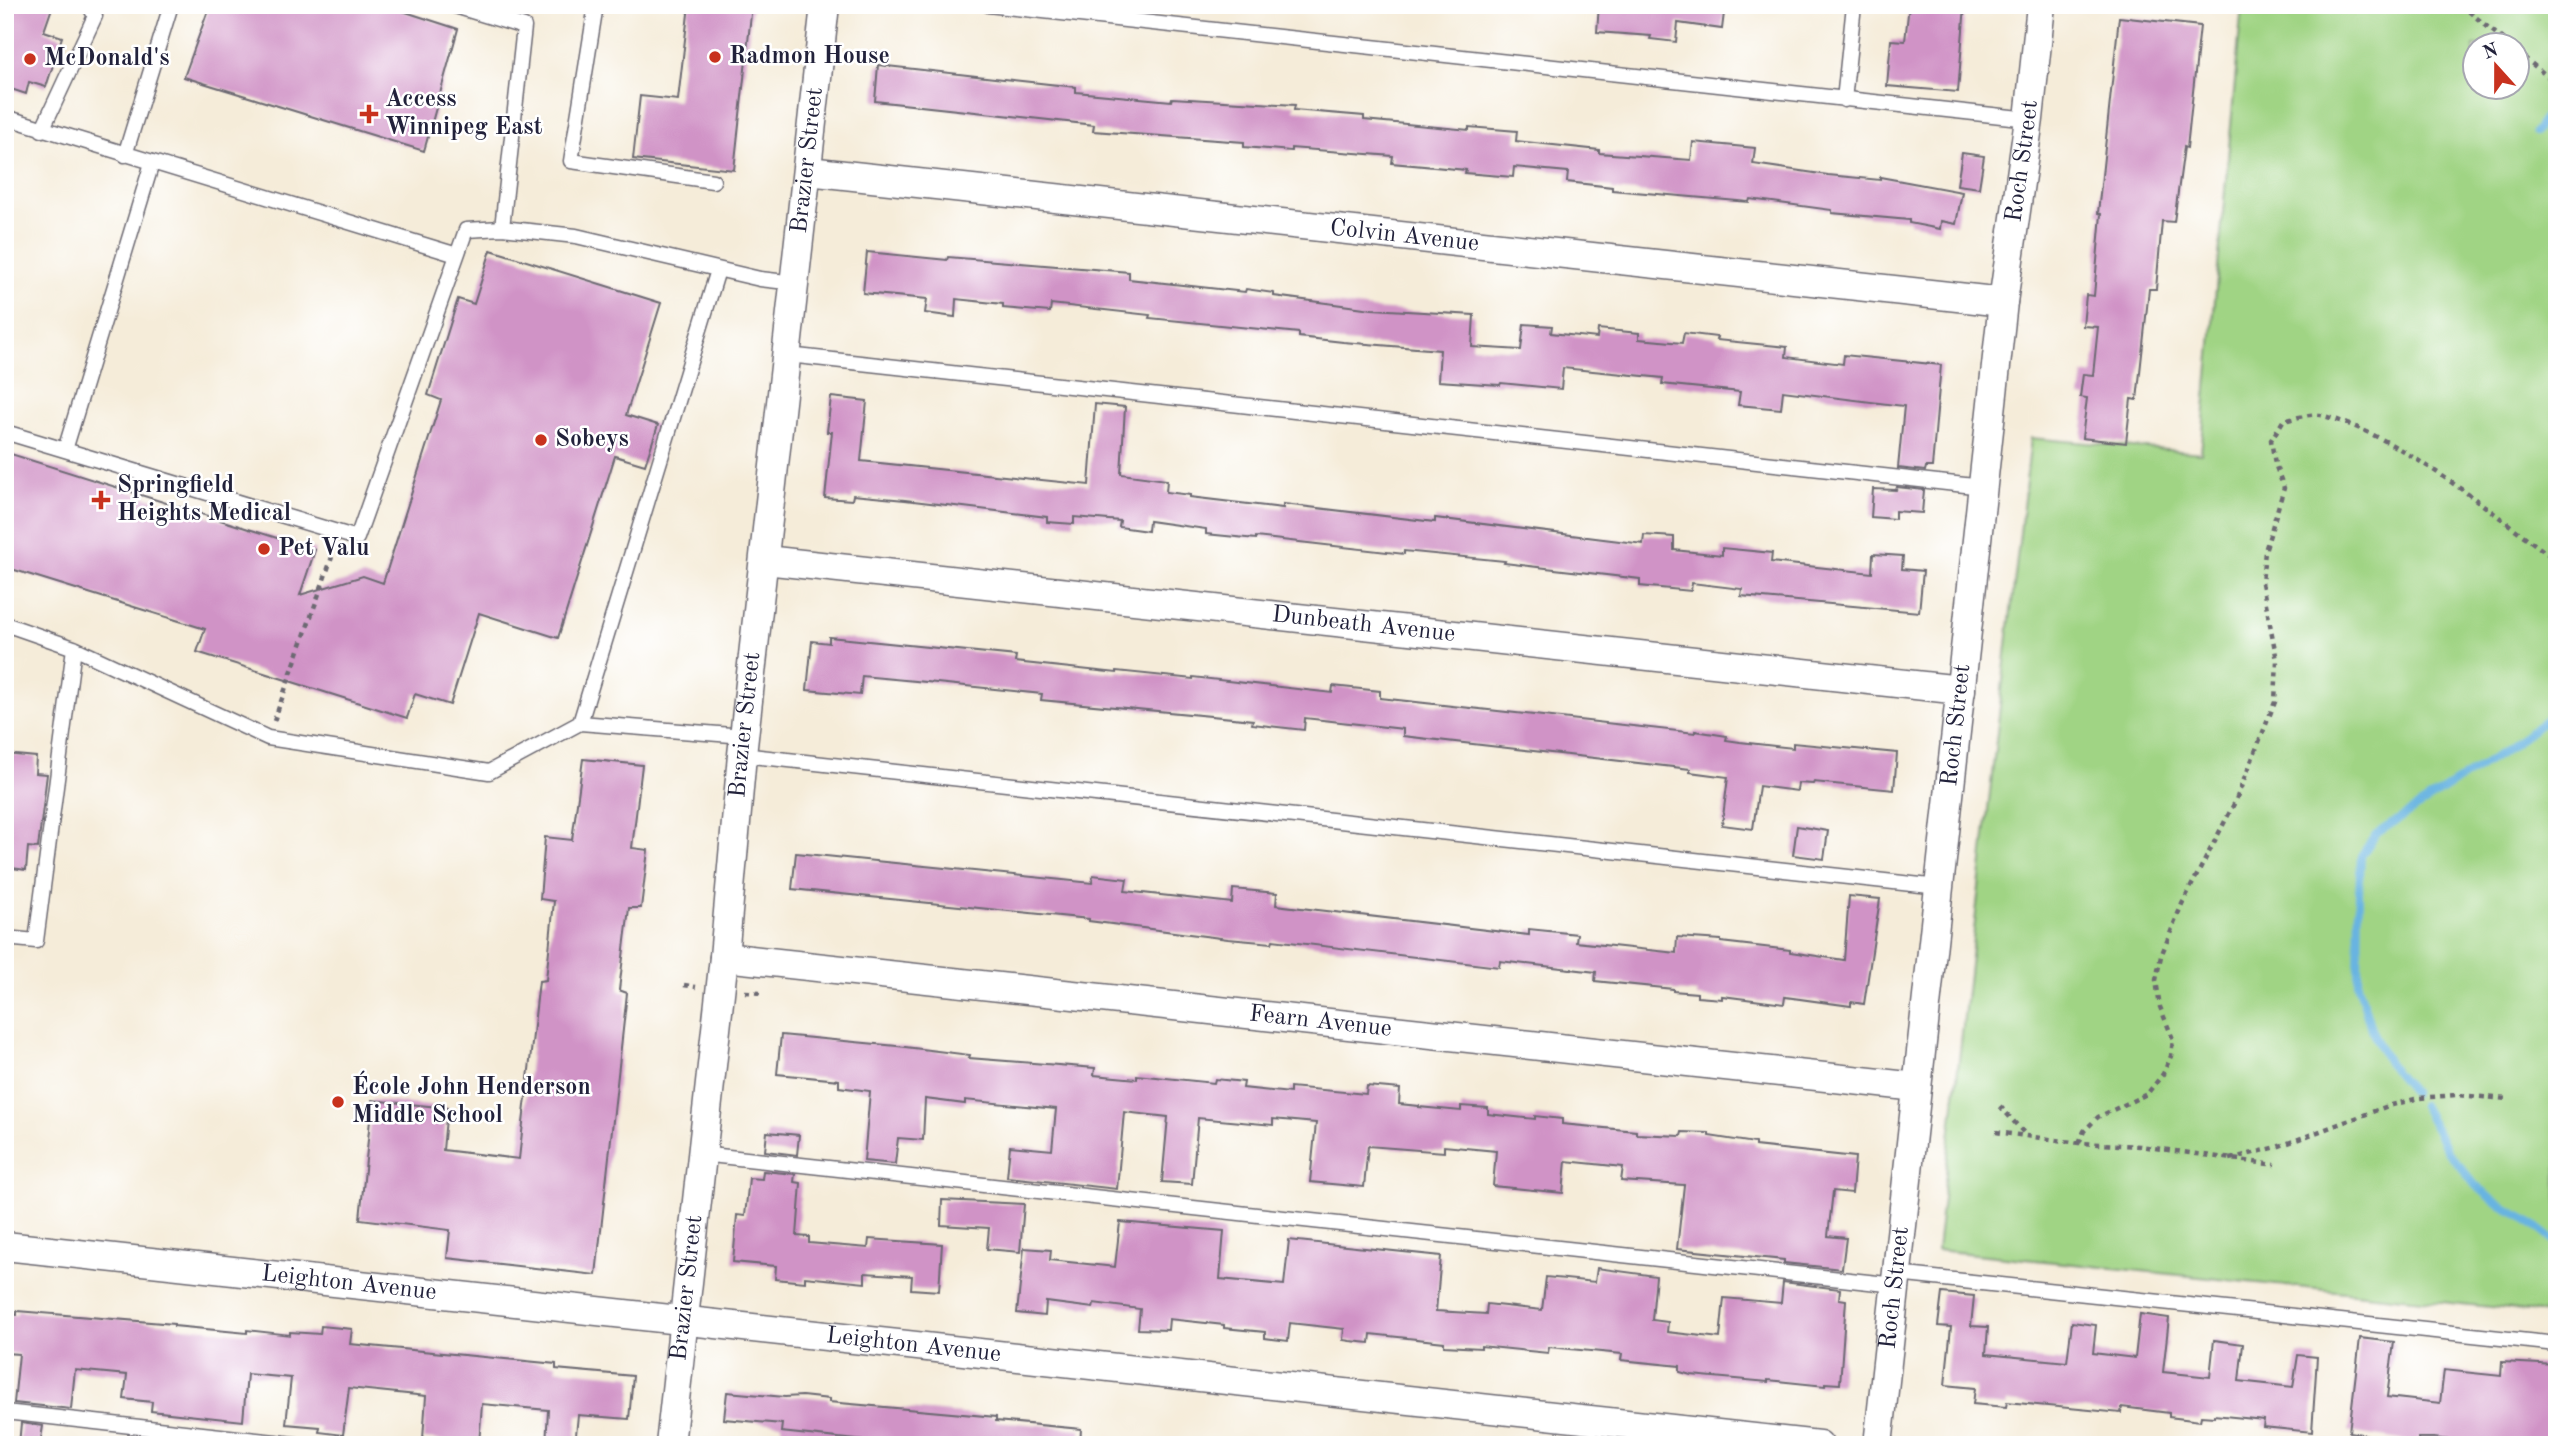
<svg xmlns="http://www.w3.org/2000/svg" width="2562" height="1450" font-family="'Old Standard TT',serif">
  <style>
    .green { fill: #a0d484; stroke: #617b60; stroke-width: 2; fill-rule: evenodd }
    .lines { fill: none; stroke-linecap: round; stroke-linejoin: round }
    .stream { stroke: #68b4e1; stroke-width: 8 }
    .building { fill: #d093c6 }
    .service-casing { stroke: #6c6972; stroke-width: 17 }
    .minor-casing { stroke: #6c6972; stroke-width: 31 }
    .path { stroke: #6c6972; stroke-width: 4.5; stroke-dasharray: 5 5; stroke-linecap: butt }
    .service { stroke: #fff; stroke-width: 14 }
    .minor { stroke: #fff; stroke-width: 28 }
    .poi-dot { fill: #c8321e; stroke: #fff; stroke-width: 2.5 }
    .labels { text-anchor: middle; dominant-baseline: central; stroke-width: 5; stroke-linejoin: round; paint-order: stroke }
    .poi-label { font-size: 24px; font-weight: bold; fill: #22223b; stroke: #fff; text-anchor: start }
    .street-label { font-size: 24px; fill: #22223b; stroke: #fff }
  </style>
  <rect width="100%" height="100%" fill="#fff"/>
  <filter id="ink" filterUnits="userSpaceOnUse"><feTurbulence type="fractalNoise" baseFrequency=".0143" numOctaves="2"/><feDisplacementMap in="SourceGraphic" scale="14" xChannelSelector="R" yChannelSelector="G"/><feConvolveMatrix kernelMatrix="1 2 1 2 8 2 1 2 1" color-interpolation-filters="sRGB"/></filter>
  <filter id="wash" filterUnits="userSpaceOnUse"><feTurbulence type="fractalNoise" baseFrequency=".00686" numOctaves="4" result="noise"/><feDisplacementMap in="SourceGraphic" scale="28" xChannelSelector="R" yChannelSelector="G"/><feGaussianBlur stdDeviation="1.57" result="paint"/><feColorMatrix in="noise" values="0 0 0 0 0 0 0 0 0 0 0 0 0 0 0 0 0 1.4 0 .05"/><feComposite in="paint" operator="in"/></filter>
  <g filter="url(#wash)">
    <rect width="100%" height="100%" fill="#f5ecd9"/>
    <path class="green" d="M 2242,5 L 2557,5 L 2557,1314 L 1937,1250 L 2031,438 L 2201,453 ZM 2474,46 L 2516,46 L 2516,88 L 2474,88 Z"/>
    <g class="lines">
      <path class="stream" d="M 2535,132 L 2557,100
        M 2413,1093 L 2388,1063 L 2371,1029 L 2358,984 L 2359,893 L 2361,856 L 2376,834 L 2509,748 L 2557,711
        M 2422,1105 L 2447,1150 L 2476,1186 L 2501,1206 L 2528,1220 L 2557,1243"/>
    </g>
    <g id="blocks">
      <path class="building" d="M 5,5 L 53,5 L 44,31 L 62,37 L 46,87 L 29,82 L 26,94 L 5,87 Z
        M 210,5 L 384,5 L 458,29 L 424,151 L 184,77 Z
        M 689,5 L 752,5 L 734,170 L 633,159 L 640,96 L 678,100 Z
        M 1599,5 L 1725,5 L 1722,29 L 1678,23 L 1676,42 L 1650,39 L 1651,36 L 1597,32 Z
        M 1909,5 L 1965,5 L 1958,92 L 1887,86 L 1891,40 L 1905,41 Z
        M 2119,17 L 2200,26 L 2187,148 L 2184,147 L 2174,222 L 2162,221 L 2156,289 L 2149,289 L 2137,400 L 2131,399 L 2126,443 L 2082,438 L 2087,398 L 2080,397 L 2083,374 L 2093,375 L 2098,327 L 2083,326 L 2086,295 L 2094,296 L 2101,214 L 2098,213 Z
        M 878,65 L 1076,87 L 1076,92 L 1171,101 L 1172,98 L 1295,105 L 1294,110 L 1364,116 L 1364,120 L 1469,130 L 1469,127 L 1517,131 L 1516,141 L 1599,150 L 1599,153 L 1691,160 L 1693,142 L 1755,148 L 1753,164 L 1828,175 L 1880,180 L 1880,177 L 1962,192 L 1956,224 L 1941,221 L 1940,229 L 1909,223 L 1909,220 L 1832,213 L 1832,210 L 1750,199 L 1749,202 L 1612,190 L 1612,187 L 1567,182 L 1568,172 L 1514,167 L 1513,177 L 1465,173 L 1466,170 L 1392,163 L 1393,156 L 1291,148 L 1291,151 L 1244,147 L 1244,142 L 1093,131 L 1094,125 L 875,101 Z
        M 1962,153 L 1984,156 L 1979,188 L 1957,185 Z
        M 491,250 L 661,303 L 626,415 L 658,425 L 645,465 L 615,456 L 558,638 L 479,613 L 450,705 L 415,694 L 407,718 L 197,652 L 205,629 L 5,567 L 5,452 L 315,550 L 300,595 L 363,576 L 383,583 L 441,400 L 428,395 L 458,299 L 474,304 Z
        M 867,252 L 947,260 L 948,257 L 1129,272 L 1129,279 L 1245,292 L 1246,289 L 1274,293 L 1274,296 L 1372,309 L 1474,315 L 1472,347 L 1521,350 L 1524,324 L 1552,326 L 1551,333 L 1597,338 L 1598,329 L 1639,333 L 1639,339 L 1682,343 L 1684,333 L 1717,337 L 1716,340 L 1787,347 L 1786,357 L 1843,364 L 1844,355 L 1941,365 L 1932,467 L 1926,467 L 1925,471 L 1898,468 L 1904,406 L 1783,391 L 1781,409 L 1738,405 L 1740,392 L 1662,384 L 1663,378 L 1563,368 L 1561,389 L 1501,383 L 1500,385 L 1438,381 L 1440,350 L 1343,342 L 1299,337 L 1299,333 L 1149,318 L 1150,315 L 1051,304 L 1050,312 L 1003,308 L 1003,304 L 956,299 L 955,317 L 925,313 L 927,299 L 863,293 Z
        M 831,397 L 867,401 L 861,461 L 1089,485 L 1095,404 L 1125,407 L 1121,474 L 1167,480 L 1166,492 L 1190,495 L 1190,497 L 1283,508 L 1283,504 L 1435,522 L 1435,518 L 1643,544 L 1644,535 L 1674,537 L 1674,550 L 1722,555 L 1722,548 L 1772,553 L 1771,562 L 1872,573 L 1873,554 L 1903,556 L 1902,569 L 1923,571 L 1919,612 L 1741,596 L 1742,589 L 1692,583 L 1691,591 L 1640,586 L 1640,579 L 1504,563 L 1505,561 L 1404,551 L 1404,554 L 1256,537 L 1256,539 L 1206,534 L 1206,529 L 1149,521 L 1148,531 L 1119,527 L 1120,521 L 1074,517 L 1074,524 L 1047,522 L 1047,517 L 905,500 L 853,495 L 852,500 L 825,498 L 832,432 L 827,432 Z
        M 1897,487 L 1924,490 L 1922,513 L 1895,511 L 1895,519 L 1871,517 L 1873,489 L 1896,490 Z
        M 829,637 L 1016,656 L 1015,662 L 1117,673 L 1117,671 L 1193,679 L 1193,677 L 1332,693 L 1333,686 L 1380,691 L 1380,698 L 1695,733 L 1695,731 L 1727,736 L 1726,740 L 1740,742 L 1793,748 L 1793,743 L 1897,753 L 1894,790 L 1814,782 L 1813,784 L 1798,783 L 1797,791 L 1759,786 L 1753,829 L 1722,825 L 1728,777 L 1690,772 L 1690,769 L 1403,736 L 1403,729 L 1305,718 L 1304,730 L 1252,724 L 1253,720 L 1041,700 L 1042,694 L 937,683 L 862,676 L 860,695 L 807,690 L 812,641 L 829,643 Z
        M 5,754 L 36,757 L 35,773 L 47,774 L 38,848 L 28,847 L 26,870 L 5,867 Z
        M 583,759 L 642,765 L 632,848 L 648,850 L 641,908 L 629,908 L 619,990 L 627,993 L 596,1275 L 447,1258 L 450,1230 L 360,1219 L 372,1100 L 447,1108 L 443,1150 L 519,1159 L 539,981 L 546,980 L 554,901 L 540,899 L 545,837 L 572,840 Z
        M 1797,826 L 1828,831 L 1824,859 L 1793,855 Z
        M 796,853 L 1092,883 L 1093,875 L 1127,879 L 1125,891 L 1232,903 L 1233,889 L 1277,893 L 1276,905 L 1529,935 L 1529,929 L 1577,934 L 1576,942 L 1676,953 L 1677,937 L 1721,940 L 1721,942 L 1790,950 L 1790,952 L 1844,960 L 1849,896 L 1880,899 L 1864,1004 L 1851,1002 L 1851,1006 L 1785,997 L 1784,1004 L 1722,996 L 1722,999 L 1697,997 L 1697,993 L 1673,991 L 1673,989 L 1595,981 L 1596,972 L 1500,961 L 1499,967 L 1273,940 L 1272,943 L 1228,939 L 1089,921 L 1089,919 L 792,889 Z
        M 781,1035 L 897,1046 L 970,1055 L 969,1058 L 1095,1068 L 1094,1075 L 1137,1079 L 1137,1075 L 1214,1083 L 1215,1079 L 1244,1082 L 1243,1088 L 1290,1093 L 1290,1087 L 1366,1094 L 1367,1086 L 1400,1089 L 1399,1104 L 1419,1106 L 1419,1107 L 1461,1111 L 1461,1106 L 1488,1108 L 1488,1114 L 1535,1119 L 1535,1116 L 1562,1119 L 1562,1124 L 1636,1131 L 1636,1134 L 1681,1136 L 1682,1132 L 1709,1133 L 1709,1136 L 1755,1143 L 1755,1146 L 1855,1157 L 1852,1193 L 1833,1191 L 1828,1236 L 1846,1238 L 1842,1269 L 1784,1263 L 1784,1260 L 1677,1249 L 1684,1185 L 1621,1181 L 1623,1167 L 1566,1161 L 1563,1193 L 1493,1186 L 1496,1151 L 1444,1146 L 1444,1152 L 1368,1146 L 1364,1187 L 1310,1182 L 1316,1123 L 1273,1119 L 1273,1125 L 1198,1118 L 1192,1184 L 1162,1182 L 1168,1117 L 1124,1112 L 1117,1189 L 1007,1177 L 1010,1146 L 1052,1150 L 1056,1109 L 965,1100 L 965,1104 L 925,1099 L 923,1140 L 898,1138 L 895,1164 L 864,1161 L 870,1091 L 839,1087 L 839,1080 L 777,1074 Z
        M 767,1132 L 799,1135 L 797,1155 L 765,1151 Z
        M 763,1171 L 795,1174 L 794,1182 L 801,1183 L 797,1236 L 809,1237 L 809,1243 L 868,1248 L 869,1239 L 942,1244 L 939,1291 L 911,1289 L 912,1276 L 865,1273 L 865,1283 L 805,1277 L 805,1282 L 775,1279 L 776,1266 L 733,1262 L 737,1215 L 745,1216 L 749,1178 L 762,1179 Z
        M 942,1200 L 1024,1204 L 1020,1252 L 987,1249 L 989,1228 L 941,1225 Z
        M 1120,1222 L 1224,1231 L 1220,1279 L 1284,1285 L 1289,1240 L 1441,1256 L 1436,1311 L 1486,1314 L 1487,1304 L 1542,1310 L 1546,1277 L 1595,1282 L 1597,1268 L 1656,1276 L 1652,1320 L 1668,1322 L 1667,1332 L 1720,1338 L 1724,1298 L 1781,1303 L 1783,1282 L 1840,1289 L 1839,1299 L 1846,1300 L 1840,1384 L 1825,1383 L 1825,1386 L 1768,1380 L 1768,1382 L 1691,1375 L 1680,1372 L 1680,1366 L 1621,1360 L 1622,1354 L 1549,1347 L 1548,1353 L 1481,1346 L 1481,1348 L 1444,1346 L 1444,1342 L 1371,1334 L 1370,1343 L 1350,1341 L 1343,1340 L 1344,1329 L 1290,1323 L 1288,1341 L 1265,1338 L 1265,1332 L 1224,1328 L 1224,1325 L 1169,1319 L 1168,1330 L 1138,1329 L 1140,1309 L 1094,1303 L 1093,1308 L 1046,1302 L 1045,1316 L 1017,1313 L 1024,1248 L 1051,1250 L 1050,1260 L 1115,1267 Z
        M 1942,1293 L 1974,1296 L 1971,1326 L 1988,1327 L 1986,1354 L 2067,1362 L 2072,1322 L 2096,1325 L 2093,1353 L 2135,1358 L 2140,1314 L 2169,1318 L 2163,1372 L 2210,1377 L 2214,1340 L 2243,1344 L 2239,1381 L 2293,1387 L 2298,1355 L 2317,1357 L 2312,1432 L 2263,1427 L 2264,1420 L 2214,1415 L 2214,1417 L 2201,1416 L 2200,1421 L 2169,1417 L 2169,1413 L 2122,1407 L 2121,1413 L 2007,1402 L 2006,1407 L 1973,1404 L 1975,1388 L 1945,1385 L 1951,1327 L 1938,1326 Z
        M 17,1311 L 174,1324 L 174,1326 L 247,1333 L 247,1330 L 290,1335 L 290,1332 L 320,1334 L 321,1326 L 352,1329 L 350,1344 L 556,1364 L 556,1369 L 633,1376 L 629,1419 L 578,1415 L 575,1445 L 546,1445 L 548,1410 L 482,1404 L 479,1444 L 423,1439 L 426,1396 L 349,1388 L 343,1435 L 319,1432 L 320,1427 L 286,1424 L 291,1378 L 247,1374 L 243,1421 L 151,1411 L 152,1402 L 124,1399 L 127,1375 L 75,1370 L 71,1409 L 14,1403 L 19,1354 L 5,1353 L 5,1314 L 17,1315 Z
        M 2360,1338 L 2394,1342 L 2387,1397 L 2440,1403 L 2444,1370 L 2501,1376 L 2502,1362 L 2557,1365 L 2557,1445 L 2488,1445 L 2434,1438 L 2418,1438 L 2418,1443 L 2349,1432 Z
        M 727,1392 L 785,1397 L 802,1396 L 829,1399 L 829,1402 L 996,1417 L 996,1421 L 1081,1429 L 1080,1445 L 904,1445 L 781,1432 L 782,1424 L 724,1419 Z
        M 21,1423 L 43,1426 L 40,1445 L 19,1445 Z"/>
    </g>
  </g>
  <g filter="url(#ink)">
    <use href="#blocks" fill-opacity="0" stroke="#6c6972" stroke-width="2"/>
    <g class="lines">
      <g class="service-casing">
        <path id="service" d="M 452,5 L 524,27 L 502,228
          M 596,5 L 571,161 L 713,181
          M 988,5 L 2029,119
          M 1844,100 L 1854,5
          M 5,117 L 457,255
          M 42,130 L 95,16 L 89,5
          M 125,155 L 171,5
          M 788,355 L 1983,487
          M 5,432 L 357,538 L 466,230 L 502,228 L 576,236 L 760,279 L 795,283
          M 65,450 L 152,163
          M 5,624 L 74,648 L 268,738 L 489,772 L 580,723 L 744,736
          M 580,723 L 718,270
          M 742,755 L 1939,887
          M 5,938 L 36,941 L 74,648
          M 701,1154 L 1896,1285
          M 1897,1274 L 2557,1344
          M 5,1412 L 303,1445"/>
      </g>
      <g class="minor-casing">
        <g id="minor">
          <path id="s1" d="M 808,171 L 2003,302"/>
          <path id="s2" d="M 765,560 L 1961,690"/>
          <path id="s3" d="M 724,957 L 1917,1087"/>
          <path id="s4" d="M 5,1246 L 1819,1445"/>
          <path id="s5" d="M 670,1445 L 724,957 L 742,755 L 825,5"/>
          <path id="s6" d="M 1878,1445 L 2003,302 L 2029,119 L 2041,5"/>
        </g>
      </g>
      <path class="path" d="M 2461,5 L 2511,46
        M 2516,51 L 2557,84
        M 274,721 L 332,557
        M 684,985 L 696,987
        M 745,992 L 761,993
        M 2000,1106 L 2025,1134
        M 1996,1132 L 2079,1143 L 2140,1146 L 2275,1165
        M 2079,1143 L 2084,1131 L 2098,1117 L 2147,1094 L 2163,1074 L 2171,1056 L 2173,1039 L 2160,1007 L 2156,980 L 2161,956 L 2182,904 L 2235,802 L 2275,702 L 2277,660 L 2262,583 L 2265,551 L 2284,488 L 2275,464 L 2271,440 L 2283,421 C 2294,419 2309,413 2320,415 C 2399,434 2491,512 2557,561
        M 2230,1159 L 2277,1147 L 2388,1106 L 2419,1098 L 2456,1095 L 2508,1099"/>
      <use href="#service" class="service"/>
      <use href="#minor" class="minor"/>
    </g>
  </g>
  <g class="poi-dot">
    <circle cx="715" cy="57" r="7"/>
    <circle cx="30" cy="59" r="7"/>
    <path d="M365.5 103.5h7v7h7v7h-7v7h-7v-7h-7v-7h7z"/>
    <circle cx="541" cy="440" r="7"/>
    <path d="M97.5 489.5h7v7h7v7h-7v7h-7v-7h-7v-7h7z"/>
    <circle cx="264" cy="549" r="7"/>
    <circle cx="338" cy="1102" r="7"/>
  </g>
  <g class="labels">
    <g class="poi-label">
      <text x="729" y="57">Radmon House</text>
      <text x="44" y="59">McDonald's</text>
      <text x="385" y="100">Access<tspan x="385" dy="28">Winnipeg East</tspan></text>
      <text x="555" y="440">Sobeys</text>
      <text x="117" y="486">Springfield<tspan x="117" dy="28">Heights Medical</tspan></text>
      <text x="278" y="549">Pet Valu</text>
      <text x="352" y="1088">École John Henderson<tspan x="352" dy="28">Middle School</tspan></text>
    </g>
    <g class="street-label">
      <text stroke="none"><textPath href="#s5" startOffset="1292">Brazier Street</textPath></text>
      <text stroke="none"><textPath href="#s6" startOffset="1292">Roch Street</textPath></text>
      <text stroke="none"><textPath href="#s1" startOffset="600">Colvin Avenue</textPath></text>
      <text stroke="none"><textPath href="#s2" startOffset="602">Dunbeath Avenue</textPath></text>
      <text stroke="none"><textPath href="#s5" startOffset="724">Brazier Street</textPath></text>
      <text stroke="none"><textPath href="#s6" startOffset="724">Roch Street</textPath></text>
      <text stroke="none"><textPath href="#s3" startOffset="600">Fearn Avenue</textPath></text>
      <text stroke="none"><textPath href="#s4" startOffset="346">Leighton Avenue</textPath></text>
      <text stroke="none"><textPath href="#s6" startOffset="158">Roch Street</textPath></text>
      <text stroke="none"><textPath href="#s5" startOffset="158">Brazier Street</textPath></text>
      <text stroke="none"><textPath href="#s4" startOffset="914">Leighton Avenue</textPath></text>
    </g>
  </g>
  <rect width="2562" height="1450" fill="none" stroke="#fff" stroke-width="28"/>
  <g transform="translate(2496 66) rotate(339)"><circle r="33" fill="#ffffff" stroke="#a7a7b1" stroke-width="2"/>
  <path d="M0-5L12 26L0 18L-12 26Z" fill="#c8321e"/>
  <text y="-10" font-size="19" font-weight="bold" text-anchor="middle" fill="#22223b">N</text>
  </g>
</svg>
